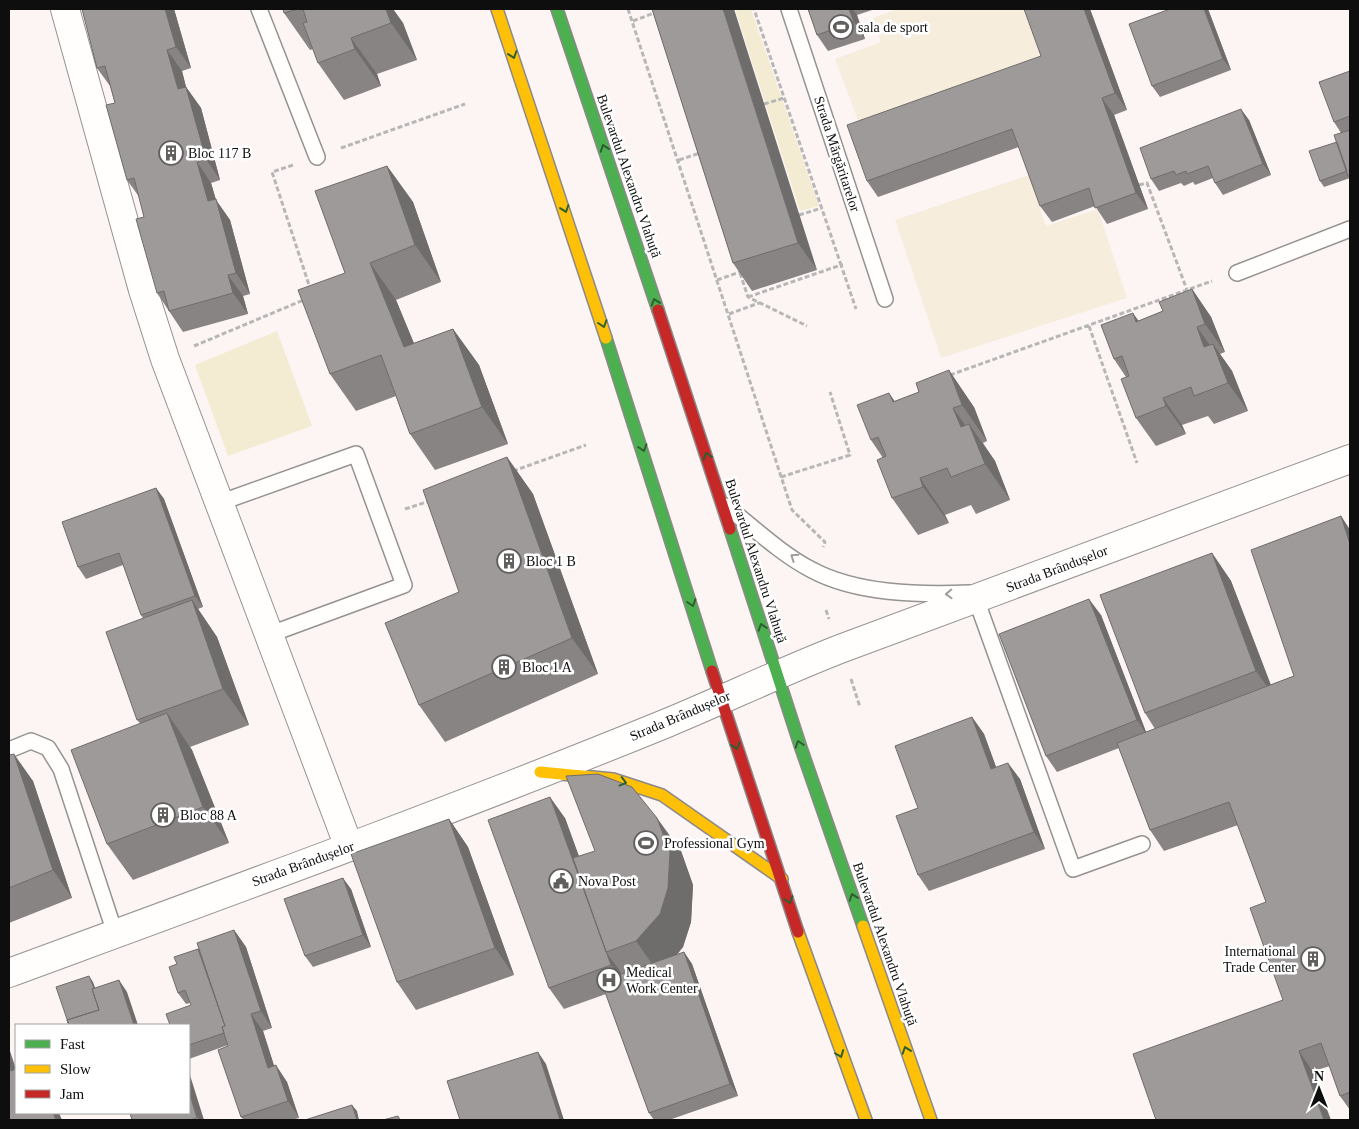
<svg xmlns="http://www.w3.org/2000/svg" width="1359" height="1129" font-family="'Times New Roman',serif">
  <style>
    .green { fill: #f3ebd2 }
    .pitch { fill: #f7eddc }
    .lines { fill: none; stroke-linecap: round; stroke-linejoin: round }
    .lane-casing { stroke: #959292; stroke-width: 18 }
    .street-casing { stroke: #959292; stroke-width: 30 }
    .fast-casing { stroke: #8c8988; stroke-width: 14 }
    .slow-casing { stroke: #8c8988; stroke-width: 14 }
    .jam-casing { stroke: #8c8988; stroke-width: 14 }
    .path { stroke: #b8b7b7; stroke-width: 3; stroke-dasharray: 5 2.5; stroke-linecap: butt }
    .lane { stroke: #fffefd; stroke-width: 15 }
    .street { stroke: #fffefd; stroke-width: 28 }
    .fast { stroke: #4caf50; stroke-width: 11 }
    .slow { stroke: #ffc107; stroke-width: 11 }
    .jam { stroke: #c62828; stroke-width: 11 }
    .wall { fill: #898484 }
    .shaded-wall { fill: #6f6c6c }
    .building { fill: #9f9a9a; stroke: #6f6c6c }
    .oneway { stroke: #2d5e2f }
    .oneway2 { stroke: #9f9e9d }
    .labels { text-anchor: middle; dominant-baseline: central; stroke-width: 5; stroke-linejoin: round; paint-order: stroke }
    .poi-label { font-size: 14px; fill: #0e0e0e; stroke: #fff; text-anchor: start }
    .street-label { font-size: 14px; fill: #0e0e0e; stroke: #fff }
  </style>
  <rect width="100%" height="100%" fill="#fcf5f4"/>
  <path class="green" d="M 735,9 L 751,9 L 819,206 L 800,211 Z
    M 277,331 L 312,426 L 228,456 L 195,365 Z"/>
  <path class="pitch" d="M 898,9 L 1027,9 L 1047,63 L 862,131 L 835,59 L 881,42 L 873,18 Z
    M 1029,175 L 1046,226 L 1098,209 L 1127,298 L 941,358 L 895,220 Z"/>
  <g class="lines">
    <g class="lane-casing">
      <path id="lane" d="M 259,9 L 317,157
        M 789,9 L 885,299
        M 1237,273 L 1350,229
        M 219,503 L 356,454 L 404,585 L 268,635
        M 726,506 C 753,527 781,554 812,570 C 857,594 919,595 969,593
        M 976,599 L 1073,869 L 1142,844
        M 9,750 L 31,741 L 48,748 L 61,769 L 115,933"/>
    </g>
    <g class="street-casing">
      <path id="street" d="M 65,9 L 143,290 L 165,359 L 349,847
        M 9,973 C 229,892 449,812 667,723 C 725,699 781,672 840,649 L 1350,459"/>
    </g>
    <g class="fast-casing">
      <path id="fast" d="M 557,9 L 658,310
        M 606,338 L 712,671
        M 730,529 L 801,748 L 863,926"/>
    </g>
    <g class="slow-casing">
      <path id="slow" d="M 497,9 L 606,338
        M 540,772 L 613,779 L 662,795 L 782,879
        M 863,926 L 931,1120
        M 798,932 L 866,1120"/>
    </g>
    <g class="jam-casing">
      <path id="jam" d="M 658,310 L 730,529
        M 712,671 L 798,932"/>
    </g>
    <path class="path" d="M 628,9 L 792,510 L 825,542 L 823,547
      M 633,21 L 654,13
      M 764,104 L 784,98
      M 341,148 L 465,104
      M 679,160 L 700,153
      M 293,165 L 272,172 L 310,288
      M 1139,185 L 1147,183 L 1187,290
      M 799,215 L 822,208
      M 843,265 L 841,265 L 856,309
      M 740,273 L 748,297 L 807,326
      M 717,280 L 740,272
      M 748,297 L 841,265 L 754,9
      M 729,314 L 759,303
      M 1089,326 L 1137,463
      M 194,346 L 306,299
      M 950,375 L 1212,281
      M 513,471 L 586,445
      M 781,477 L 850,455 L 830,392
      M 405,509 L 430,501
      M 826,610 L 829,619
      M 851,679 L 860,707"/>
    <use href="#lane" class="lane"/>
    <use href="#street" class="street"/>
    <use href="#fast" class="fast"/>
    <use href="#slow" class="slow"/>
    <use href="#jam" class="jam"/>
  </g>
  <path class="wall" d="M 174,9 L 191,68 L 182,71 L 186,87 L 201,108 L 220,180 L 211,183 L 216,200 L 230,220 L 250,294 L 243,296 L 248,314 L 183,332 L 157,293 L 144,217 L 140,198 L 127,180 L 115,103 L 110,86 L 97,68 Z
    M 283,9 L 393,9 L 403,23 L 417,60 L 377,74 L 381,86 L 344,100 L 318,63 L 313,49 L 310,50 L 284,13 Z
    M 652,9 L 817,270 L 752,291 L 733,263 Z
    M 808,9 L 875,9 L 857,15 L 865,39 L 828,51 L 817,35 Z
    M 1090,9 L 1127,110 L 1114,115 L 1148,209 L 1107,224 L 1095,206 L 1052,222 L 1040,206 L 1019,147 L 878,197 L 867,181 L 1041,56 Z
    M 1208,9 L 1231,70 L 1160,97 L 1152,86 Z
    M 1350,71 L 1350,179 L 1350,178 L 1324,187 L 1320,181 L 1337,142 L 1341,133 L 1334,122 Z
    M 1249,120 L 1271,175 L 1223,195 L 1215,183 L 1213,178 L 1195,185 L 1193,182 L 1184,186 L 1181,183 L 1159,191 L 1151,179 Z
    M 387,166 L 413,202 L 441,282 L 396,300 L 414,343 L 453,329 L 479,365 L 508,444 L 435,470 L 410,434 L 396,396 L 356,411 L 330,374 L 345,273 Z
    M 1192,289 L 1211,317 L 1225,352 L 1220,354 L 1232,371 L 1248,411 L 1214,424 L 1208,416 L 1182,425 L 1186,434 L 1156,446 L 1136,418 L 1126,377 L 1114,359 L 1138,321 L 1163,311 Z
    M 919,392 L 974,407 L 987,441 L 983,443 L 995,461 L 1010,500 L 976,514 L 971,505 L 945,515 L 949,523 L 918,535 L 892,498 L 883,458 L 871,440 L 895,401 Z
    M 507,457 L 533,494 L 598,674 L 445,742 L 419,705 Z
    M 156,488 L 164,499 L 203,607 L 198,609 L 217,637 L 249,725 L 190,747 L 192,750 L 229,843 L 133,880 L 107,844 L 140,723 L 137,720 L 143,618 L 141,615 L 123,565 L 86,579 L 78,567 Z
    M 1341,516 L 1350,530 L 1350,1110 L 1340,1096 L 1330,1066 L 1156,1120 L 1283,1000 L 1266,902 L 1238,825 L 1164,851 L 1150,830 L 1119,748 L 1057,772 L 1046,756 L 1101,615 L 1146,732 L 1155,729 L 1145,713 L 1212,553 L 1231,581 L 1271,685 L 1294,676 Z
    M 972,717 L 984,734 L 996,767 L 1020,779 L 1045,849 L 929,891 L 918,875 L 918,808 Z
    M 9,755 L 33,781 L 72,898 L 9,923 Z
    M 565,818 L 579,856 L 681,851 L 693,885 L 691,922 L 683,947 L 677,955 L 684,952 L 692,964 L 738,1096 L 669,1120 L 654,1120 L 649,1113 L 606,994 L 564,1009 L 549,988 Z
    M 449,819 L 468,847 L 514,975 L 416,1010 L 397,982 Z
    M 351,889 L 371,947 L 313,967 L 305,956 Z
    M 234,930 L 246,947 L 272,1028 L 263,1031 L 274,1066 L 287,1082 L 299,1118 L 292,1120 L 244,1120 L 241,1117 L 228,1045 L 189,1059 L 189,1025 L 191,1005 L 190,1003 L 186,1004 L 178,993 L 177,964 L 198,949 Z"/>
  <path class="shaded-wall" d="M 165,9 L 174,9 L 191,68 L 176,47 Z
    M 386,9 L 393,9 L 403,23 L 417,60 L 391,23 Z
    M 723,9 L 734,9 L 817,270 L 798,243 Z
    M 849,9 L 853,9 L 857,15 L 865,39 L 854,22 Z
    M 1084,9 L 1090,9 L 1127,110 L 1115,93 Z
    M 1204,9 L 1208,9 L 1231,70 L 1223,59 Z
    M 351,38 L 377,74 L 381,86 L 355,49 Z
    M 167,50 L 182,71 L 186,87 L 201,108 L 220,180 L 206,159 L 178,89 Z
    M 1102,98 L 1114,115 L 1148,209 L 1136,193 Z
    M 1241,109 L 1249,120 L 1271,175 L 1263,164 Z
    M 197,162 L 211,183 L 216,200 L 230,220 L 250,294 L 236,273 L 208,201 Z
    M 387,166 L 413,202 L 441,282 L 415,245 Z
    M 370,263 L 396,300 L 430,383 L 404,347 Z
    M 228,275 L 243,296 L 248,314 L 233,293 Z
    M 1192,289 L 1211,317 L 1225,352 L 1205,324 Z
    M 1133,313 L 1152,340 L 1136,322 Z
    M 1197,327 L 1217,355 L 1204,347 Z
    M 453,329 L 479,365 L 508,444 L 482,407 Z
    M 1213,344 L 1232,371 L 1248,411 L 1228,383 Z
    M 949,370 L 974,407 L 987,441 L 962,405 Z
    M 889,393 L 915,430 L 893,402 Z
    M 1163,398 L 1182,425 L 1186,434 L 1166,406 Z
    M 953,408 L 975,439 L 969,424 L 995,461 L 1010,500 L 985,464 L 961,427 Z
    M 507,457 L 533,494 L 598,674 L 572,638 Z
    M 920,478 L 945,515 L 949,523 L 923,487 Z
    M 156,488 L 164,499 L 203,607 L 195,596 Z
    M 1341,516 L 1350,530 L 1350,544 Z
    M 1212,553 L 1231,581 L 1276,699 L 1256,671 Z
    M 1089,599 L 1101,615 L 1148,737 L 1137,720 Z
    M 192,600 L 217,637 L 249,725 L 223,689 Z
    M 167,713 L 192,750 L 229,843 L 203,807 Z
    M 972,717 L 984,734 L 1003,786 L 991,769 Z
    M 14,754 L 33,781 L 72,898 L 53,870 Z
    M 1008,763 L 1020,779 L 1045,849 L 1034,832 Z
    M 550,797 L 565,818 L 612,949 L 606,952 L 620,971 L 626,986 L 611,965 Z
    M 657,818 L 681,851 L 693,885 L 691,922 L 683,947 L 659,974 L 636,941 Z
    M 449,819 L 468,847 L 514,975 L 495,948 Z
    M 343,878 L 351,889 L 371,947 L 363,935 Z
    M 234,930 L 246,947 L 272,1028 L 261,1011 Z
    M 684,952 L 692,964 L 738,1096 L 730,1084 Z
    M 89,976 L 93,982 L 107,1021 L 103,1015 Z
    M 119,980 L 127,992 L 138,1025 L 134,1025 Z
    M 251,1014 L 263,1031 L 280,1084 L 268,1068 Z
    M 9,1048 L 16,1069 L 16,1078 L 11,1071 L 9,1063 Z
    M 1299,1051 L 1313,1072 L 1331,1120 L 1324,1120 Z
    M 538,1052 L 546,1064 L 564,1120 L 560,1120 Z
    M 276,1065 L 287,1082 L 299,1118 L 288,1101 Z
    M 189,1072 L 204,1120 L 198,1120 L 197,1118 L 189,1092 Z
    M 352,1105 L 357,1111 L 359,1120 L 357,1120 Z
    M 53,1113 L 59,1113 L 62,1120 L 56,1120 Z"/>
  <path class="building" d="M 82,9 L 165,9 L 176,47 L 167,50 L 178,89 L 186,87 L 206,159 L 197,162 L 208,201 L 216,199 L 236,273 L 228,275 L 233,293 L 169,311 L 164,291 L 157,293 L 136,219 L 144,217 L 134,178 L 127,180 L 106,105 L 115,103 L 105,66 L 97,68 Z
    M 283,9 L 298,9 L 284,13 Z
    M 303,9 L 386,9 L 391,23 L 351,38 L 355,49 L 318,63 L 303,23 L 307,22 Z
    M 652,9 L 723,9 L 798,243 L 733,263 Z
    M 808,9 L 849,9 L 854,22 L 817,35 Z
    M 1024,9 L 1084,9 L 1115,93 L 1102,98 L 1136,193 L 1095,208 L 1089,188 L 1040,206 L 1012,129 L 867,181 L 847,125 L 1041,56 Z
    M 1170,9 L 1204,9 L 1223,59 L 1152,86 L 1129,24 Z
    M 1350,71 L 1350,116 L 1334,122 L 1319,82 Z
    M 1241,109 L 1263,164 L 1215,183 L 1208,166 L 1187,174 L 1186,171 L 1176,175 L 1174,171 L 1151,179 L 1140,148 Z
    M 1350,130 L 1350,176 L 1348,176 L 1334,135 Z
    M 1337,142 L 1347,171 L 1320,181 L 1309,151 Z
    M 387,166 L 415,245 L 370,263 L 404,347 L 453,329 L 482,407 L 410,434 L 381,355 L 330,374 L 298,290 L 345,273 L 315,191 Z
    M 1192,289 L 1205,324 L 1197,327 L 1204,347 L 1213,344 L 1228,383 L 1194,396 L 1191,387 L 1163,398 L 1166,406 L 1136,418 L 1121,379 L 1129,376 L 1122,356 L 1114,359 L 1101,325 L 1133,313 L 1136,322 L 1163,311 L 1159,302 Z
    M 949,370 L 962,405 L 953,408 L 961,427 L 969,424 L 985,464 L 951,477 L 947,468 L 920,478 L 923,487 L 892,498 L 877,460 L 886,456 L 878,437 L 871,440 L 857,405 L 889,393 L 893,402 L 919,392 L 916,383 Z
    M 507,457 L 572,638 L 419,705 L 385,623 L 459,592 L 423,490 Z
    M 156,488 L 195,596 L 141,615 L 119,553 L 78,567 L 62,522 Z
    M 1341,516 L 1350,544 L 1350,1092 L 1340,1096 L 1321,1043 L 1299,1051 L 1324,1120 L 1156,1120 L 1133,1054 L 1283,1000 L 1250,908 L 1266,902 L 1229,802 L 1150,830 L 1117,743 L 1294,676 L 1251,550 Z
    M 1212,553 L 1256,671 L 1145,713 L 1100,595 Z
    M 1089,599 L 1137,720 L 1046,756 L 999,634 Z
    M 192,600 L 223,689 L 137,720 L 106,632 Z
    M 167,713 L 203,807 L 107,844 L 71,750 Z
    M 972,717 L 991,769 L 1008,763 L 1034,832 L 918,875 L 896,816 L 918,808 L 895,746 Z
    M 14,754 L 53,870 L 9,888 L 9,755 Z
    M 598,774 L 632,787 L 657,818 L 670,852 L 668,888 L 660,914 L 636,941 L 606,952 L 573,858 L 595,851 L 566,776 Z
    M 550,797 L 611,965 L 549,988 L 488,820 Z
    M 449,819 L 495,948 L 397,982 L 351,854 Z
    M 343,878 L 363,935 L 305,956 L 284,899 Z
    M 234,930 L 261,1011 L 251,1014 L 268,1068 L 276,1065 L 288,1101 L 241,1117 L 218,1050 L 228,1046 L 222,1027 L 225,1026 L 197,943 Z
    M 198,949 L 225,1026 L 222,1027 L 224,1033 L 189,1045 L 189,1025 L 170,1025 L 166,1014 L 191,1005 L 185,990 L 178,993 L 169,967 L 177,964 L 174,957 Z
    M 684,952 L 730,1084 L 649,1113 L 601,981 Z
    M 89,976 L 94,988 L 92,989 L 99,1010 L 67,1020 L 69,1025 L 56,987 Z
    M 119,980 L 134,1025 L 69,1025 L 67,1020 L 99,1010 L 92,989 Z
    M 538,1052 L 560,1120 L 460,1120 L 447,1081 Z
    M 9,1063 L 11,1071 L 16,1069 L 16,1113 L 53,1113 L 56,1120 L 9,1120 Z
    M 189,1092 L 197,1118 L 190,1120 L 132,1120 L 130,1113 L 189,1113 Z
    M 352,1105 L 357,1120 L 305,1120 Z
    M 398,1116 L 400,1120 L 383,1120 Z"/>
  <defs><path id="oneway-chevron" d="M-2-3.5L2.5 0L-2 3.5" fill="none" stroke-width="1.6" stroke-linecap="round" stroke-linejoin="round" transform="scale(1.25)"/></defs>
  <g class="oneway">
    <use href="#oneway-chevron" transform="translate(513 55) rotate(71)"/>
    <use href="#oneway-chevron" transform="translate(604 148) rotate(-109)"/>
    <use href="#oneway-chevron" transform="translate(565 209) rotate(71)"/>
    <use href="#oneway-chevron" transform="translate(655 302) rotate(-109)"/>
    <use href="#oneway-chevron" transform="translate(603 324) rotate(72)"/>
    <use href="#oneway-chevron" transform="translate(643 448) rotate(72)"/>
    <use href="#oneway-chevron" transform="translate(707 456) rotate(-108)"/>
    <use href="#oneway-chevron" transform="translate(692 603) rotate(72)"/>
    <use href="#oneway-chevron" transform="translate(762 627) rotate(-108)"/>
    <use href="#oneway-chevron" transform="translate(799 744) rotate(-108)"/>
    <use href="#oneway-chevron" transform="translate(736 746) rotate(73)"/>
    <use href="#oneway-chevron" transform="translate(623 782) rotate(15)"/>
    <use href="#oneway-chevron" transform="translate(853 897) rotate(-109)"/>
    <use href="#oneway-chevron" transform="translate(789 900) rotate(72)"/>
    <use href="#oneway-chevron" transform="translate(906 1050) rotate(-109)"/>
    <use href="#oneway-chevron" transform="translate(840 1054) rotate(69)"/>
  </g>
  <g class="oneway2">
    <use href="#oneway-chevron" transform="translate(794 557) rotate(-145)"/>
    <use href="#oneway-chevron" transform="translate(949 594) rotate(178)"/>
  </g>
  <defs>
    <g id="stadium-ring" transform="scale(1.25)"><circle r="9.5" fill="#fff" stroke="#615f5e" stroke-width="1.5"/><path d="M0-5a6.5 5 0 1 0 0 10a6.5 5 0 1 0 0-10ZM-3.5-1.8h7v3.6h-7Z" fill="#615f5e"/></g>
    <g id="building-ring" transform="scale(1.25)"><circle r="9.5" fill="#fff" stroke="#615f5e" stroke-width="1.5"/><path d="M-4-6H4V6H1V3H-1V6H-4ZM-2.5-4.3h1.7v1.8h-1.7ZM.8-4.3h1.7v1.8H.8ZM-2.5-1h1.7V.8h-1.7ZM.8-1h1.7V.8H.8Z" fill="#615f5e"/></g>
    <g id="civic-ring" transform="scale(1.25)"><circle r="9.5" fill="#fff" stroke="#615f5e" stroke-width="1.5"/><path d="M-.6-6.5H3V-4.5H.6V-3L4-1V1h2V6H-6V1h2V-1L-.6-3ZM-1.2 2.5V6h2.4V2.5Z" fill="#615f5e"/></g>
    <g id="hospital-ring" transform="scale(1.25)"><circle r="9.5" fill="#fff" stroke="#615f5e" stroke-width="1.5"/><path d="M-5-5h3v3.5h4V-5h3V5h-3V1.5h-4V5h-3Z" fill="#615f5e"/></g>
  </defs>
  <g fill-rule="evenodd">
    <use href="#stadium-ring" x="841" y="27"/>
    <use href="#building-ring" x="171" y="153"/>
    <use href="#building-ring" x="509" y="561"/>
    <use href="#building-ring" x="504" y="667"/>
    <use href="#building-ring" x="163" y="815"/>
    <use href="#stadium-ring" x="646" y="843"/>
    <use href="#civic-ring" x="561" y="881"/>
    <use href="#building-ring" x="1313" y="959"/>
    <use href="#hospital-ring" x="609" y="980"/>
  </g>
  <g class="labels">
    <g class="poi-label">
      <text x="858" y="27">sala de sport</text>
      <text x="188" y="153">Bloc 117 B</text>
      <text x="526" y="561">Bloc 1 B</text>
      <text x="522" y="667">Bloc 1 A</text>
      <text x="180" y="815">Bloc 88 A</text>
      <text x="664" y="843">Professional Gym</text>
      <text x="578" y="881">Nova Post</text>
      <text x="1296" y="951" text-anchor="end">International<tspan x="1296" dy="16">Trade Center</tspan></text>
      <text x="626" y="972">Medical<tspan x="626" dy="16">Work Center</tspan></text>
    </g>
    <g class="street-label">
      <text transform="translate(837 154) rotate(72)">Strada Mărgăritarelor</text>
      <text transform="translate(629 176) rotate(71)">Bulevardul Alexandru Vlahuță</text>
      <text transform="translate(756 561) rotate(72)">Bulevardul Alexandru Vlahuță</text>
      <text transform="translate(1057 569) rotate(-21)">Strada Brândușelor</text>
      <text transform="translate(680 716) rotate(-23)">Strada Brândușelor</text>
      <text transform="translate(303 864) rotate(-20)">Strada Brândușelor</text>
      <text transform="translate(885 944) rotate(71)">Bulevardul Alexandru Vlahuță</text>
    </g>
  </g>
  <rect width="1359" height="1129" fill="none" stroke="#0e0e0e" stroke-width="20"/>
  <rect x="15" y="1024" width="175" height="90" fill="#ffffff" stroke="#9f9f9f"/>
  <rect x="25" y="1040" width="25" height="8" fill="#4caf50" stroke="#9f9f9f"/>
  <text x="60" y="1049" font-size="15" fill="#0e0e0e">Fast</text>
  <rect x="25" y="1065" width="25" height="8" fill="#ffc107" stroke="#9f9f9f"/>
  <text x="60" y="1074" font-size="15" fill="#0e0e0e">Slow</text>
  <rect x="25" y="1090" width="25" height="8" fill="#c62828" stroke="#9f9f9f"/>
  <text x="60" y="1099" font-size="15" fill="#0e0e0e">Jam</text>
  <g transform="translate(1319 1089)" stroke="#ffffff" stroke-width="4" paint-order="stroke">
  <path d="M0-4L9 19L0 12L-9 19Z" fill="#0e0e0e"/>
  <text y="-8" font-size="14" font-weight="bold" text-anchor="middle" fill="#0e0e0e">N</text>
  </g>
</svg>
